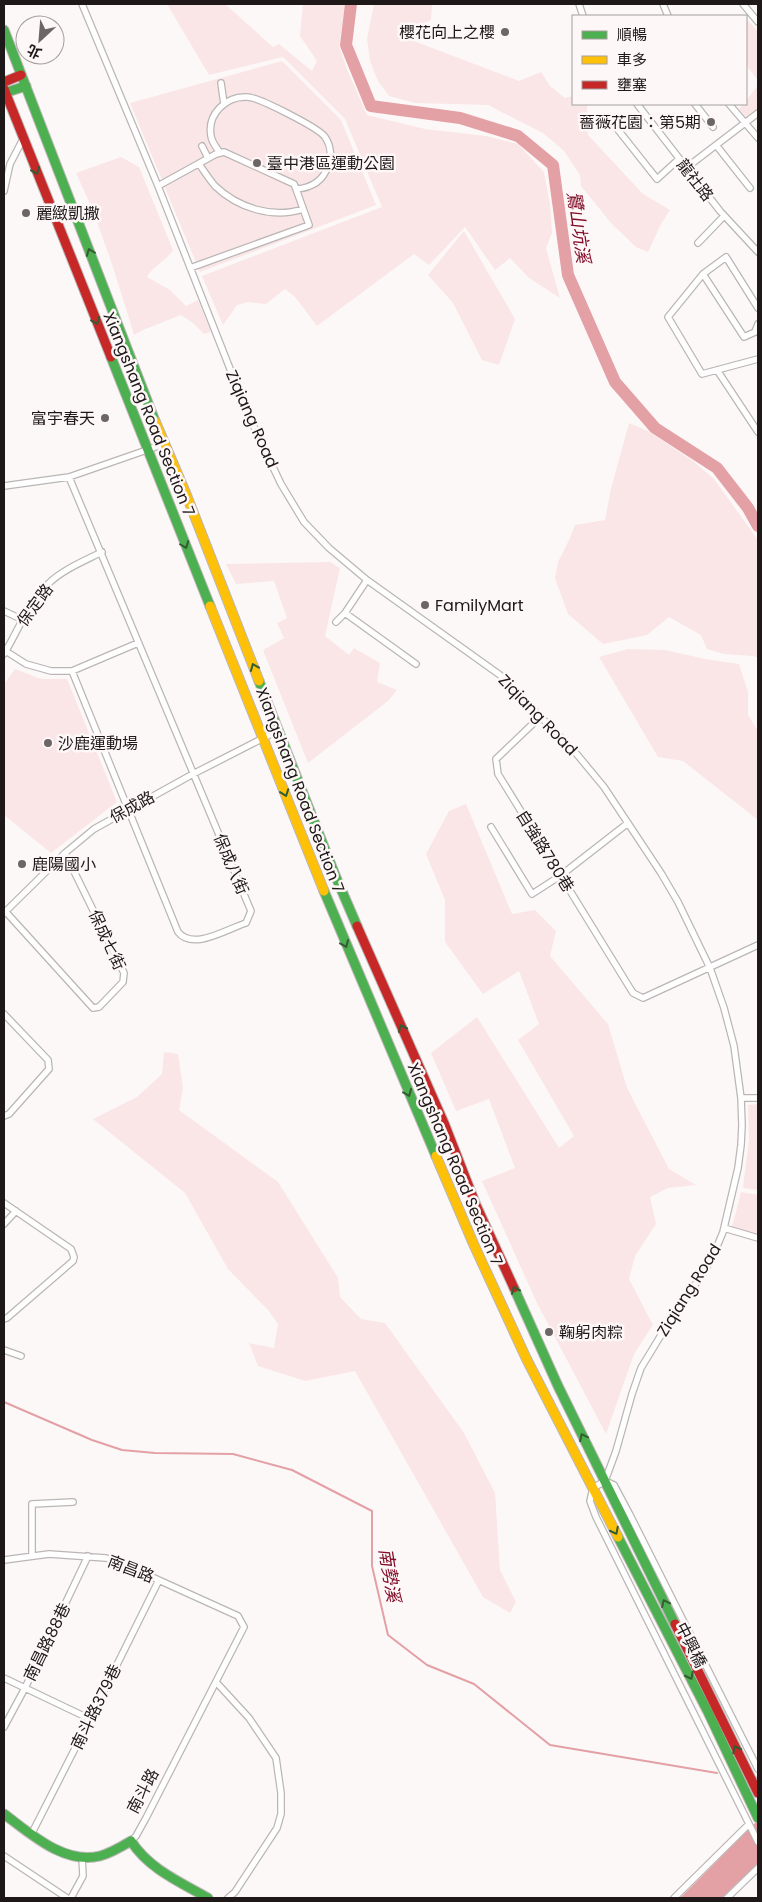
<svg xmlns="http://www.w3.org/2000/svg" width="762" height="1902" font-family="Poppins,'Noto Sans TC',sans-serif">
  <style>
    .green { fill: #fae6e6 }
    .water { fill: #e3a0a5 }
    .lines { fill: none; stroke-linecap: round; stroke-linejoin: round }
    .stream { stroke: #e3a0a5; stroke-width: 2 }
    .river { stroke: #e3a0a5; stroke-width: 12 }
    .street-casing { stroke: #bbb6b6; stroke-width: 8 }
    .fast-casing { stroke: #bbb6b6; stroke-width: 11 }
    .slow-casing { stroke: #bbb6b6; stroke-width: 11 }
    .jam-casing { stroke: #bbb6b6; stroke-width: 11 }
    .street { stroke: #fffefe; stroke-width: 5.5 }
    .fast { stroke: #4caf50; stroke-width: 9 }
    .slow { stroke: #ffc107; stroke-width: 9 }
    .jam { stroke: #c62828; stroke-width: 9 }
    .oneway { stroke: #335c31 }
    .poi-dot { fill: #6c6666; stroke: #fef7f7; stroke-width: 2 }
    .labels { text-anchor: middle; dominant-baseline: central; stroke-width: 5; stroke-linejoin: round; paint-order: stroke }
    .poi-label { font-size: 16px; fill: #1e1818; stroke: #fef7f7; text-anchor: start }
    .street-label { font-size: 16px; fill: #1e1818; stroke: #fef7f7 }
    .water-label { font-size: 18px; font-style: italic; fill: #810d28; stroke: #fef7f7 }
  </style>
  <rect width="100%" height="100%" fill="#fdf8f8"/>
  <path class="green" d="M 167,4 L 225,4 L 273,47 L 279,44 L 312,71 L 317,61 L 300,36 L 303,4 L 345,4 L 339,46 L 347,69 L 367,115 L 425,129 L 486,136 L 518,144 L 544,172 L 550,205 L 552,233 L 546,248 L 560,298 L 529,278 L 510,258 L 495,270 L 465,227 L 429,265 L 414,254 L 317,326 L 295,297 L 285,289 L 266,304 L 248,302 L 237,305 L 223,325 L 202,276 L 382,207 L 345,119 L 283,57 L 209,75 Z
    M 374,4 L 432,4 L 431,20 L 398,35 L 519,81 L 541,72 L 550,86 L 565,98 L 573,96 L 573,104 L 587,104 L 588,135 L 643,194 L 670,210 L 661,224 L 648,252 L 636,247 L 611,223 L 581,186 L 580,175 L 564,151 L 543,133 L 488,105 L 415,103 L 389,96 L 378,81 L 370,61 L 367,39 Z
    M 746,18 L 758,32 L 758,80 L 746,65 Z
    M 282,61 L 341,120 L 376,205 L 200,272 L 130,103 Z
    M 758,85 L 758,108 L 746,117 L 739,109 L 743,104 L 746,104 L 746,101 Z
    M 121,157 L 139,167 L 173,250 C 166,261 153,266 147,277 L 170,290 L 186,306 L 198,300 L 211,332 L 204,334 L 193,323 L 181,315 L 143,330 L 134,335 C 117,279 101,225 76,173 Z
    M 464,231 L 515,319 L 499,365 L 482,360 L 453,303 L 428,275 Z
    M 629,423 L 648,431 L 693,461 L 714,479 L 758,540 L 758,658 L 753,656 L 724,654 L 707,649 L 701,635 L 669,617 L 647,635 L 603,644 L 568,614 L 555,578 L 558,562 L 570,538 L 575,525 L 605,520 L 611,489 Z
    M 330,562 L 340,568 L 325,636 L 349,655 L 354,648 L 380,663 L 377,682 L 397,690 L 388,701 L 308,763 L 263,650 L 284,638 L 277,623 L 287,618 L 274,581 L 236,584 L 226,564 Z
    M 628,649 L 665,650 L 705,659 L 739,664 L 748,692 L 748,715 L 758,731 L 758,820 L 683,761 L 658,757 L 599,657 Z
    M 15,669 L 41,679 L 67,679 L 117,802 L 51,853 L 4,815 L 4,684 Z
    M 466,804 L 512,914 L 535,910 L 556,931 L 550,956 L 608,1024 L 627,1088 L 669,1169 L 696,1185 L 668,1188 L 650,1197 L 656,1224 L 635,1256 L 629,1279 L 653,1325 L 634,1354 L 606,1434 L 537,1303 L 482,1181 L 515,1168 L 489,1099 L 456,1111 L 431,1053 L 477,1017 L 559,1148 L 574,1136 L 518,1040 L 539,1024 L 519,971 L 483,994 L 445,942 L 445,900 L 426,854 L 449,811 Z
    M 164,1052 L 178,1054 L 183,1088 L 179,1110 L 278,1182 L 338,1278 L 340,1297 L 361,1319 L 385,1323 L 464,1433 L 495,1493 L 500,1570 L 516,1602 L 510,1613 L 483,1597 L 355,1371 L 305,1381 L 258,1366 L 249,1343 L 274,1348 L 278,1324 L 269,1311 L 228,1269 L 185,1193 L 93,1119 L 137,1097 L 162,1074 Z
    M 758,1104 L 758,1190 L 743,1188 L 749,1139 L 748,1105 Z
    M 741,1192 L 758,1195 L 758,1236 L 732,1227 Z"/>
  <path class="water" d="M 758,1820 L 758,1863 L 722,1898 L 680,1898 Z"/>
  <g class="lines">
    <path class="stream" d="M 4,1402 L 92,1440 L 122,1450 L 155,1453 L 233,1454 L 292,1470 L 372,1511 L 372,1566 L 388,1635 L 427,1665 L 474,1684 L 550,1745 L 717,1773
      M 753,1777 L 758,1778"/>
    <path class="river" d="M 351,4 L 346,45 L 371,106 L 460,118 L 518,136 L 553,165 L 568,275 L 615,382 L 655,428 L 717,468 L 748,508 L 758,526"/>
    <g class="street-casing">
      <path id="street" d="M 82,4 L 158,186 L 247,412 L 281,484 L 304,522 L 329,548 L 367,580 L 500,675 L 575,752 L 604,787 L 661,873 L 678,902 L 710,968 L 724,1008 L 734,1046 L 741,1098 L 742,1125 L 741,1145 L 738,1168 L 723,1232 L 713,1256 L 704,1272 L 669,1322 L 641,1368 L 632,1394 L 616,1451 L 605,1481 L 593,1488 L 590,1501 L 596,1517 L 758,1842
        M 579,4 L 583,16
        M 663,4 L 668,16
        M 743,4 L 758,22
        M 221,83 L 224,104
        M 637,104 L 720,211 L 758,252
        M 695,104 L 713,127
        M 729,104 L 758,138
        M 615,126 L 657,179 L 679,159
        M 716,145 L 750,188
        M 202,146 L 208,158
        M 220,153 C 217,148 212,143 211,136 C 207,114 226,96 247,97 C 258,97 319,128 325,137 C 331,146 332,157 328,166 C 323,181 311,188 296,189
        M 199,164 C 204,171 209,179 215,186 C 238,208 273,219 303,209
        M 686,168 L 758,113
        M 158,186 L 216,154 L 224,152 L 294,184 L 296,189 L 309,225 L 190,268
        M 4,191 L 10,164 L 23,139
        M 698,243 L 724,216
        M 703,274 L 744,337 L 755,332
        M 758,308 L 726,257 L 703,274 L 668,317 L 702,374 L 758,359
        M 755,332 L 758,324
        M 717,370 L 758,432
        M 69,477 L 251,911 L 246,923 C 227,929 193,951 178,932 L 72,671
        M 4,486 L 69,477 L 164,444
        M 4,611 L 23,620
        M 345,613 L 416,664
        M 336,622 L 345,613 L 367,580
        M 4,650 L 26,664 L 51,671 L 72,671 L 138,643
        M 4,654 C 18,631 28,603 48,584 C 62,570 84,561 102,552
        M 541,716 L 496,759 L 498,774 L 633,993 L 643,998 L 758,945
        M 491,827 L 532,894 L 560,876 L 628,823
        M 5,911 L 93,1008 L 99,1007 L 123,982 L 124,973 L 65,853
        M 4,913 L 65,853 L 94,829 L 193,774 L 279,730
        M 4,1014 L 48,1060 L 49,1069 L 9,1114 L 4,1116
        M 741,1098 L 758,1098
        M 4,1203 L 71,1249 L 74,1257 L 73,1261 L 7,1318 L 4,1319
        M 4,1224 L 16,1211
        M 724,1228 L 758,1238
        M 4,1350 L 21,1356
        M 605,1481 L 614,1485 L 630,1515 L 758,1769
        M 32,1556 L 32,1504 L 73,1502
        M 4,1560 L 49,1554 L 106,1558 L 121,1563 L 238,1616 L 244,1627 L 146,1818 L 136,1836 L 131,1841
        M 4,1678 L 90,1719
        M 216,1682 L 249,1718 L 276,1758 L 281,1793 L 281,1814 L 277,1828 L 235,1892 L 228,1898
        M 4,1727 L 25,1688 L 88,1556
        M 32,1833 L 90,1719 L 159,1580
        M 4,1856 L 67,1898
        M 71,1898 L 83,1876 L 82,1857
        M 674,1898 L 749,1824
        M 727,1898 L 758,1868"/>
    </g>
    <g class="fast-casing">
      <path id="fast" d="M 4,30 L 155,421
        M 4,93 L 26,86
        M 111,357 L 210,606
        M 259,681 L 335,875 L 357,926
        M 324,891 L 436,1156
        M 514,1288 L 558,1386 L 675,1624
        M 618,1537 L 708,1712 L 758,1818
        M 4,1814 C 30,1833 64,1865 100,1856 C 111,1853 121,1847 131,1841 C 149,1869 180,1882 208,1898"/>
    </g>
    <g class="slow-casing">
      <path id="slow" d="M 155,421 L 186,494 L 259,681
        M 210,606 L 324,891
        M 436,1156 L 474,1245 L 527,1360 L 618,1537"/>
    </g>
    <g class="jam-casing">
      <path id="jam" d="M 4,82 L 21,75
        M 4,89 L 111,357
        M 357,926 L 444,1123 L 476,1205 L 514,1288
        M 675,1624 L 758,1793"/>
    </g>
    <use href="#street" class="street"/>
    <use href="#fast" class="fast"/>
    <use href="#slow" class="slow"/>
    <use href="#jam" class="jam"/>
  </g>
  <defs><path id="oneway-chevron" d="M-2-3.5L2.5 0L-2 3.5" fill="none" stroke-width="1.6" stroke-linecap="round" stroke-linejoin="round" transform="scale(1.25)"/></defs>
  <g class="oneway">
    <use href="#oneway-chevron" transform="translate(36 171) rotate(68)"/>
    <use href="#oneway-chevron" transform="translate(90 252) rotate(-111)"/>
    <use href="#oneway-chevron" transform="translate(96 321) rotate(68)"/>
    <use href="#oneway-chevron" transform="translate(185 545) rotate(69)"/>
    <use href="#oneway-chevron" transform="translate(254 667) rotate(-112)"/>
    <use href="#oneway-chevron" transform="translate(285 793) rotate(70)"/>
    <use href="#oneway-chevron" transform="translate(345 944) rotate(67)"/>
    <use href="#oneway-chevron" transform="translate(402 1028) rotate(-114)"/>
    <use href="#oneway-chevron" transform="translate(408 1093) rotate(67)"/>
    <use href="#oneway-chevron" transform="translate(515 1290) rotate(-114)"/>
    <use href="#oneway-chevron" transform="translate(583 1437) rotate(-116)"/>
    <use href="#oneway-chevron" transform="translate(615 1531) rotate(63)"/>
    <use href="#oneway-chevron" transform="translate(665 1603) rotate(-116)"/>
    <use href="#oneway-chevron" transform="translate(690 1676) rotate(63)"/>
    <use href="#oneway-chevron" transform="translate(736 1749) rotate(-117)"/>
  </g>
  <g class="poi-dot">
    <circle cx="505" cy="32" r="5"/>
    <circle cx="711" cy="122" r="5"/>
    <circle cx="257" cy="163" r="5"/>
    <circle cx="26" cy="213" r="5"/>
    <circle cx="105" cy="418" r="5"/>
    <circle cx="425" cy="605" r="5"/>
    <circle cx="48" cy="743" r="5"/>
    <circle cx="22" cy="864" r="5"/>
    <circle cx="549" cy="1332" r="5"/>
  </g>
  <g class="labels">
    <g class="poi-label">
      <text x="495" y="32" text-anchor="end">櫻花向上之櫻</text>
      <text x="701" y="122" text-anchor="end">薔薇花園：第5期</text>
      <text x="267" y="163">臺中港區運動公園</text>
      <text x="36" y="213">麗緻凱撒</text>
      <text x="95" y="418" text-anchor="end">富宇春天</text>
      <text x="435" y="605">FamilyMart</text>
      <text x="58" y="743">沙鹿運動場</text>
      <text x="32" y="864">鹿陽國小</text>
      <text x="559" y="1332">鞠躬肉粽</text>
    </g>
    <g class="street-label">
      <text transform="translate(695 180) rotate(52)">龍社路</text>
      <text transform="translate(149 414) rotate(68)">Xiangshang Road Section 7</text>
      <text transform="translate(252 419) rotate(66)">Ziqiang Road</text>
      <text transform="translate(35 605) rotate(-54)">保定路</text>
      <text transform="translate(538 715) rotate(46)">Ziqiang Road</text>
      <text transform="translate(300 790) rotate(69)">Xiangshang Road Section 7</text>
      <text transform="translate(132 807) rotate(-29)">保成路</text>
      <text transform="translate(545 851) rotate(58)">自強路780巷</text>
      <text transform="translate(231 864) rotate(67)">保成八街</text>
      <text transform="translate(107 940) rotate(65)">保成七街</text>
      <text transform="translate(455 1164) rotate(67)">Xiangshang Road Section 7</text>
      <text transform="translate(689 1290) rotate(-58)">Ziqiang Road</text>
      <text transform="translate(131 1569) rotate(21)">南昌路</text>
      <text transform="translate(47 1642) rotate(-64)">南昌路88巷</text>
      <text transform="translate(691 1645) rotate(63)">中興橋</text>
      <text transform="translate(96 1707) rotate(-64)">南斗路379巷</text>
      <text transform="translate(143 1791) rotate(-62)">南斗路</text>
    </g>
    <g class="water-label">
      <text transform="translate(579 227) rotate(82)">鷺山坑溪</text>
      <text transform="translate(390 1575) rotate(81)">南勢溪</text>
    </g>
  </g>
  <rect width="762" height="1902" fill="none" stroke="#1e1818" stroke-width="10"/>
  <rect x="572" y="15" width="175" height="90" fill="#fef7f7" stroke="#a49e9e"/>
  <rect x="582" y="31" width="25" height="8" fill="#4caf50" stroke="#a49e9e"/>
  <text x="617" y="40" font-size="15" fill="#1e1818">順暢</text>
  <rect x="582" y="56" width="25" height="8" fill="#ffc107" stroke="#a49e9e"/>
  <text x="617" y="65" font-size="15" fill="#1e1818">車多</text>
  <rect x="582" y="81" width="25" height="8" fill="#c62828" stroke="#a49e9e"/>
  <text x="617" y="90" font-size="15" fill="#1e1818">壅塞</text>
  <g transform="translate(40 40) rotate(206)"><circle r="24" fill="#fef7f7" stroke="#a49e9e"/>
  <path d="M0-4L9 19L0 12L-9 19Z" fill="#6c6666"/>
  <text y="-8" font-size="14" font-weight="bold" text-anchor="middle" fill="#1e1818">北</text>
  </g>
</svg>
